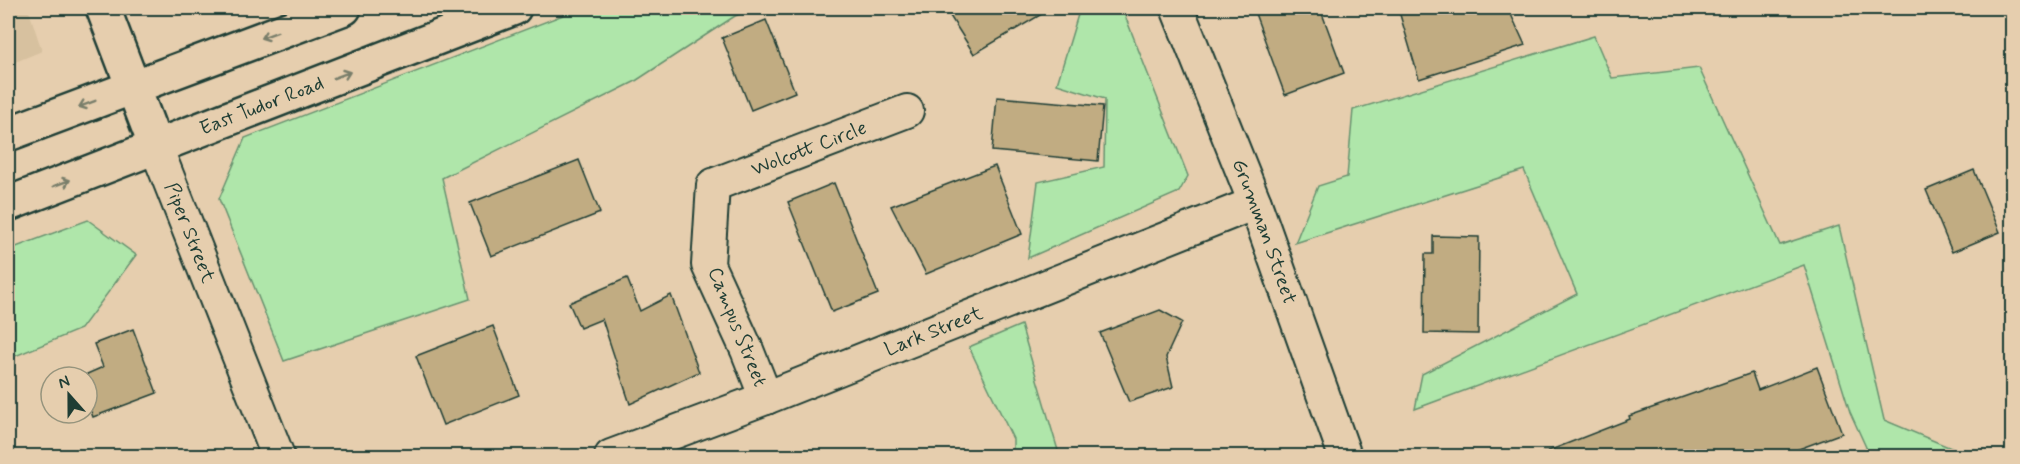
<svg xmlns="http://www.w3.org/2000/svg" width="2020" height="464" font-family="Mynerve,sans-serif">
  <style>
    .built { fill: #d7c19f }
    .green { fill: #afe6aa; stroke: #67926f; stroke-width: 1.5 }
    .building { fill: #c1ac82; stroke: #1f3d34; stroke-width: 1.5 }
    .lines { fill: none; stroke-linecap: round; stroke-linejoin: round }
    .minor-casing { stroke: #1f3d34; stroke-width: 36 }
    .tertiary-casing { stroke: #1f3d34; stroke-width: 38 }
    .primary-casing { stroke: #1f3d34; stroke-width: 38 }
    .minor { stroke: #e6ceae; stroke-width: 32 }
    .tertiary { stroke: #e6ceae; stroke-width: 33 }
    .primary { stroke: #e6ceae; stroke-width: 33 }
    .oneway { stroke: #797e6b }
    .labels { text-anchor: middle; dominant-baseline: central; stroke-width: 5; stroke-linejoin: round; paint-order: stroke }
    .street-label { font-size: 20px; fill: #1f3d34; stroke: #e6ceae }
  </style>
  <rect width="100%" height="100%" fill="#e6ceae"/>
  <filter id="ink" filterUnits="userSpaceOnUse"><feTurbulence type="fractalNoise" baseFrequency=".0167" numOctaves="2"/><feDisplacementMap in="SourceGraphic" scale="12" xChannelSelector="R" yChannelSelector="G"/><feConvolveMatrix kernelMatrix="1 2 1 2 8 2 1 2 1" color-interpolation-filters="sRGB"/></filter>
  <g filter="url(#ink)">
    <path class="built" d="M 8,8 L 28,8 L 42,51 L 8,65 Z"/>
    <path class="green" d="M 581,8 L 754,8 L 735,16 L 634,82 L 442,178 L 470,299 L 284,361 L 219,199 L 245,138 Z
      M 1080,8 L 1122,8 L 1188,176 L 1179,192 L 1028,258 L 1038,182 L 1104,167 L 1105,99 L 1057,84 Z
      M 1594,36 L 1612,78 L 1699,68 L 1780,245 L 1839,226 L 1884,420 L 1970,456 L 1870,456 L 1850,412 L 1804,265 L 1415,409 L 1422,374 L 1577,294 L 1524,170 L 1295,243 L 1318,186 L 1347,177 L 1353,110 Z
      M 88,220 L 136,255 L 81,329 L 8,359 L 8,250 Z
      M 1021,325 L 1059,454 L 1060,456 L 1013,456 L 1013,439 L 969,347 Z"/>
    <path class="building" d="M 945,8 L 1052,8 L 974,54 Z
      M 1253,8 L 1320,8 L 1344,73 L 1285,95 Z
      M 1398,8 L 1508,8 L 1525,45 L 1419,79 Z
      M 766,20 L 795,92 L 751,110 L 722,38 Z
      M 997,97 L 1103,106 L 1098,161 L 992,151 Z
      M 579,160 L 600,213 L 491,256 L 470,203 Z
      M 995,166 L 1022,234 L 926,274 L 891,206 Z
      M 1974,170 L 2000,232 L 1952,252 L 1926,190 Z
      M 834,183 L 878,294 L 832,312 L 788,202 Z
      M 1433,236 L 1479,237 L 1478,334 L 1424,333 L 1425,254 L 1433,254 Z
      M 627,278 L 640,311 L 671,295 L 699,372 L 630,404 L 602,319 L 580,328 L 569,303 Z
      M 1160,310 L 1182,322 L 1166,357 L 1173,387 L 1129,402 L 1100,333 Z
      M 493,326 L 519,395 L 443,425 L 416,356 Z
      M 133,329 L 157,393 L 93,417 L 87,401 L 87,374 L 103,367 L 94,344 Z
      M 1817,367 L 1842,433 L 1780,456 L 1539,456 L 1538,455 L 1630,419 L 1629,416 L 1752,373 L 1758,390 Z"/>
    <g class="lines">
      <g class="minor-casing">
        <g id="minor">
          <path id="s1" d="M 1177,8 L 1255,203 L 1345,456"/>
          <path id="s2" d="M 156,147 L 278,456"/>
          <path id="s3" d="M 766,398 L 747,350 L 708,265 L 713,185 L 907,111"/>
          <path id="s4" d="M 611,456 L 766,398 L 1255,203"/>
        </g>
      </g>
      <g class="tertiary-casing">
        <path id="tertiary" d="M 103,8 L 156,147"/>
      </g>
      <g class="primary-casing">
        <g id="primary">
          <path d="M 8,134 L 344,8"/>
          <path id="s5" d="M 8,204 L 514,8"/>
        </g>
      </g>
      <use href="#minor" class="minor"/>
      <use href="#tertiary" class="tertiary"/>
      <use href="#primary" class="primary"/>
    </g>
    <defs><path id="oneway-shaft" d="M-6 0H5M1.5-3L5.5 0L1.5 3" fill="none" stroke-width="1.6" stroke-linecap="round" stroke-linejoin="round" transform="scale(1.5)"/></defs>
    <g class="oneway">
      <use href="#oneway-shaft" transform="translate(269 35) rotate(160)"/>
      <use href="#oneway-shaft" transform="translate(342 75) rotate(-21)"/>
      <use href="#oneway-shaft" transform="translate(87 104) rotate(159)"/>
      <use href="#oneway-shaft" transform="translate(62 183) rotate(-21)"/>
    </g>
  </g>
  <g class="labels">
    <g class="street-label">
      <text stroke="none"><textPath href="#s5" startOffset="272">East Tudor Road</textPath></text>
      <text stroke="none"><textPath href="#s3" startOffset="328">Wolcott Circle</textPath></text>
      <text stroke="none"><textPath href="#s1" startOffset="240">Grumman Street</textPath></text>
      <text stroke="none"><textPath href="#s2" startOffset="92">Piper Street</textPath></text>
      <text transform="translate(737 327) rotate(68)">Campus Street</text>
      <text stroke="none"><textPath href="#s4" startOffset="346">Lark Street</textPath></text>
    </g>
  </g>
  <rect width="2020" height="464" fill="none" stroke="#e6ceae" stroke-width="30"/>
  <rect x="15" y="15" width="1990" height="434" fill="none" stroke="#1f3d34" stroke-width="2" filter="url(#ink)"/>
  <g transform="translate(69 395) rotate(339)"><circle r="28" fill="#e6ceae" stroke="#96947d" stroke-width="1.5"/>
  <path d="M0-4.5L10 22L0 15L-10 22Z" fill="#1f3d34"/>
  <text y="-9" font-size="16" font-weight="bold" text-anchor="middle" fill="#1f3d34">N</text>
  </g>
</svg>
